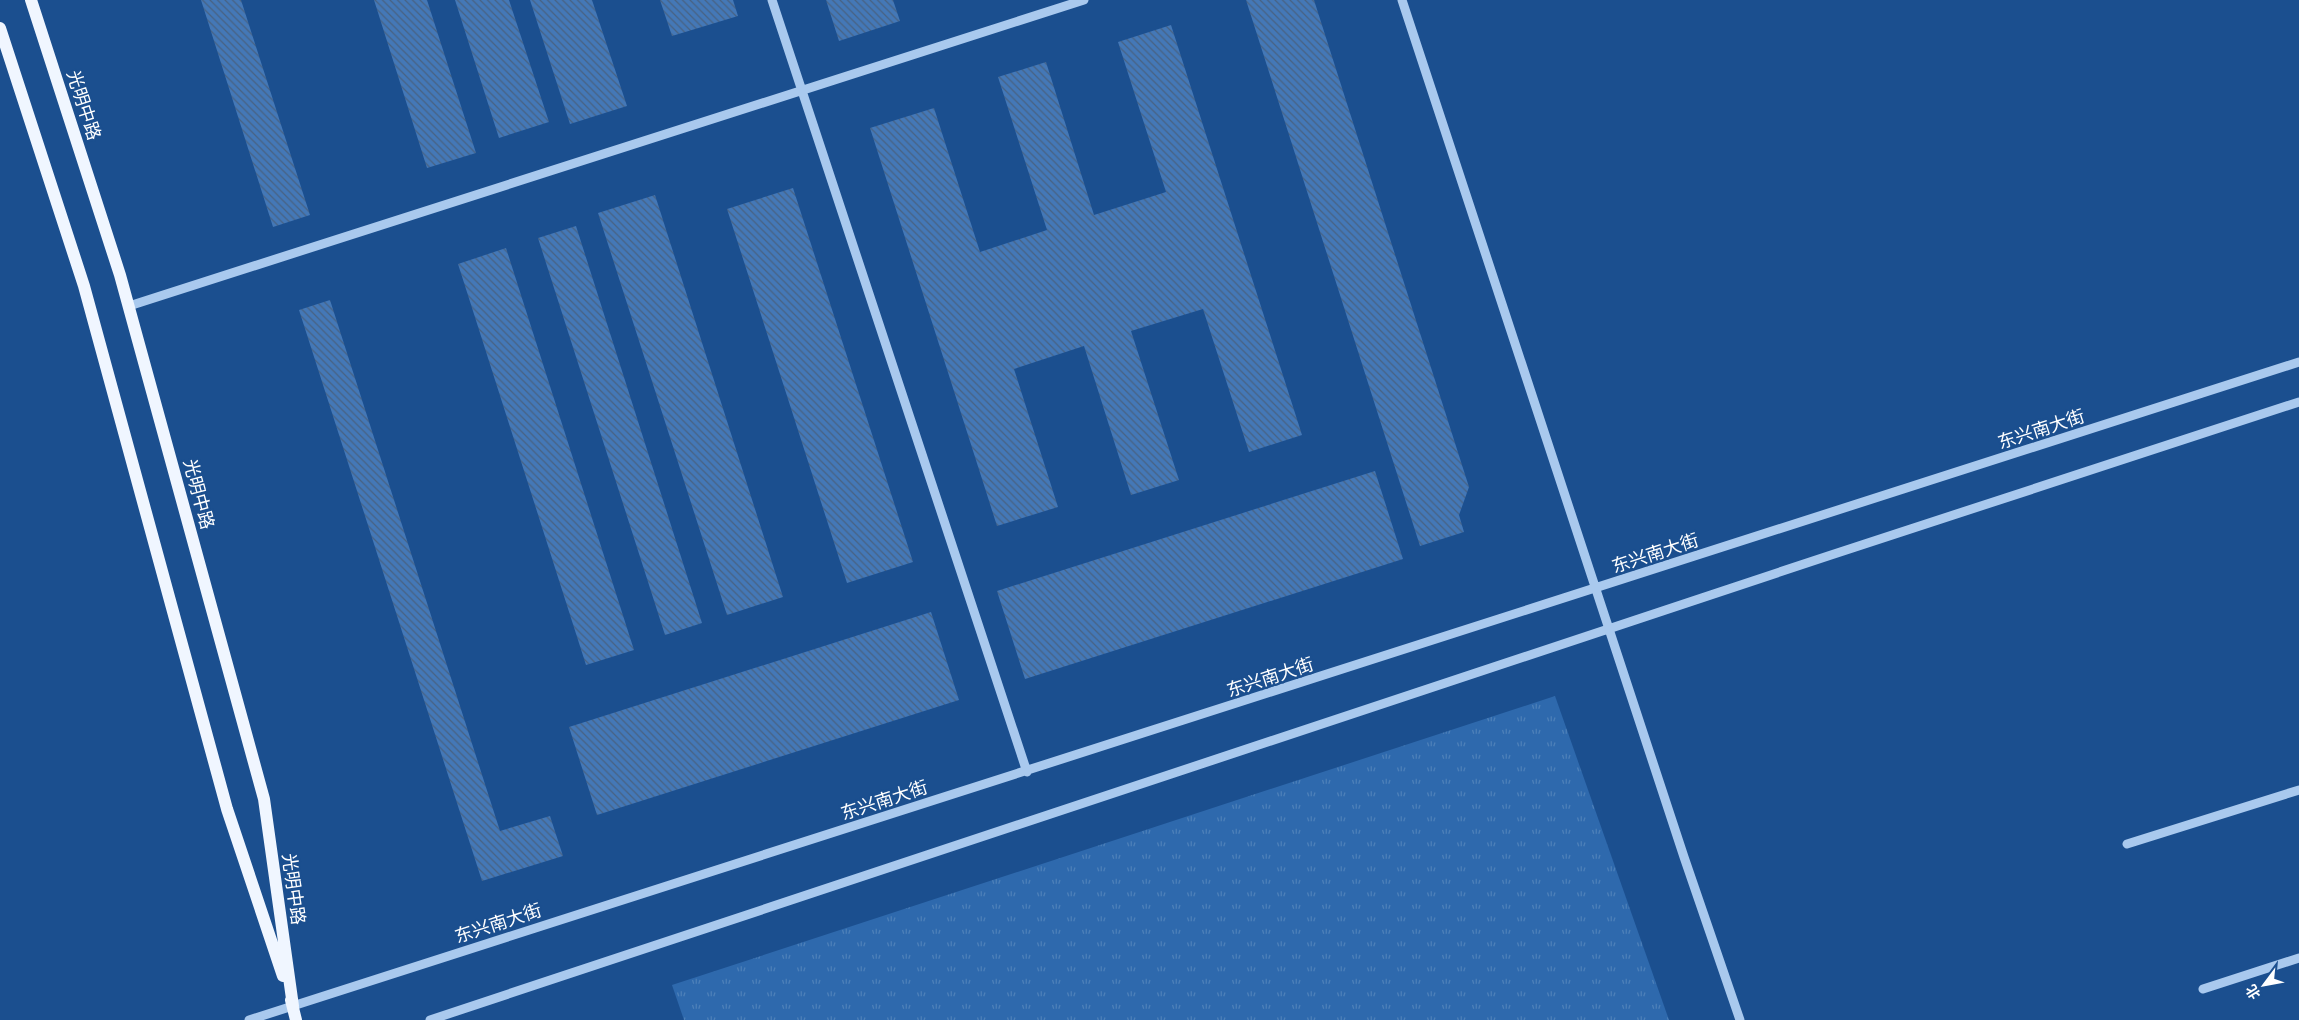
<svg xmlns="http://www.w3.org/2000/svg" width="2299" height="1020" font-family="'Public Sans','Noto Sans SC',sans-serif">
  <style>
    .park { fill: url(#park-tufts) }
    .building { fill: url(#building-back-hatch) }
    .lines { fill: none; stroke-linecap: round; stroke-linejoin: round }
    .minor { stroke: #a9c9ee; stroke-width: 9 }
    .major { stroke: #f0f6ff; stroke-width: 12 }
    .labels { text-anchor: middle; dominant-baseline: central; stroke-width: 4.5; stroke-linejoin: round; paint-order: stroke }
    .street-label { font-size: 18px; fill: #fff; stroke: #1b4f8f }
  </style>
  <defs>
    <pattern id="park-tufts" width="24" height="20" patternUnits="userSpaceOnUse" patternTransform="scale(1.25)"><rect width="24" height="20" fill="#2e69ad"/><path d="M3 7l-1-3M5 7V3M7 7l1-3M15 17l-1-3M17 17v-4M19 17l1-3" fill="none" stroke="#4d80b9"/></pattern>
    <pattern id="building-back-hatch" width="6" height="6" patternUnits="userSpaceOnUse" patternTransform="scale(1.25)"><rect width="6" height="6" fill="#4478b7"/><path d="M-1 5l2 2M0 0l6 6M5-1l2 2" fill="none" stroke="#486282"/></pattern>
  </defs>
  <rect width="100%" height="100%" fill="#1b4f8f"/>
  <path class="park" d="M 1555,696 L 1669,1020 L 684,1020 L 672,985 Z"/>
  <path class="building" d="M 201,0 L 241,0 L 310,215 L 273,227 Z
    M 374,0 L 427,0 L 476,153 L 427,168 Z
    M 455,0 L 509,0 L 549,122 L 499,138 Z
    M 530,0 L 592,0 L 627,106 L 570,124 Z
    M 660,0 L 733,0 L 738,16 L 672,36 Z
    M 826,0 L 893,0 L 900,21 L 839,41 Z
    M 1246,0 L 1314,0 L 1469,487 L 1459,515 L 1464,532 L 1420,546 Z
    M 1171,25 L 1302,435 L 1249,452 L 1203,309 L 1131,331 L 1179,480 L 1131,495 L 1084,346 L 1014,369 L 1058,507 L 997,526 L 870,128 L 934,108 L 980,252 L 1047,230 L 998,77 L 1046,62 L 1094,215 L 1166,192 L 1118,42 Z
    M 793,188 L 913,562 L 847,583 L 727,209 Z
    M 655,195 L 783,597 L 727,615 L 598,213 Z
    M 576,226 L 702,623 L 665,635 L 538,238 Z
    M 506,248 L 634,650 L 586,665 L 458,264 Z
    M 330,300 L 500,831 L 550,816 L 563,856 L 482,881 L 299,310 Z
    M 1375,471 L 1403,559 L 1025,679 L 997,591 Z
    M 931,612 L 959,700 L 597,815 L 569,727 Z"/>
  <g class="lines">
    <path class="minor" d="M 772,0 L 1027,772
      M 1402,0 L 1684,857 L 1740,1020
      M 129,306 L 1084,0
      M 2127,844 L 2299,790
      M 2203,989 L 2299,958
      M 249,1020 L 2299,362
      M 430,1020 L 1828,556 L 2299,402"/>
    <path class="major" d="M 31,0 L 120,275 L 264,799 L 293,1006
      M 0,28 L 84,286 L 227,809 L 283,976
      M 291,1000 L 296,1020"/>
  </g>
  <g class="labels">
    <g class="street-label">
      <text transform="translate(84 105) rotate(72)">光明中路</text>
      <text transform="translate(2041 429) rotate(-18)">东兴南大街</text>
      <text transform="translate(199 494) rotate(75)">光明中路</text>
      <text transform="translate(1655 553) rotate(-18)">东兴南大街</text>
      <text transform="translate(1270 677) rotate(-18)">东兴南大街</text>
      <text transform="translate(884 800) rotate(-18)">东兴南大街</text>
      <text transform="translate(294 889) rotate(82)">光明中路</text>
      <text transform="translate(498 923) rotate(-18)">东兴南大街</text>
    </g>
  </g>
  <g transform="translate(2264 985) rotate(238)" stroke="#1b4f8f" stroke-width="4" paint-order="stroke">
  <path d="M0-4L9 19L0 12L-9 19Z" fill="#ffffff"/>
  <text y="-8" font-size="14" font-weight="bold" text-anchor="middle" fill="#ffffff">北</text>
  </g>
</svg>
